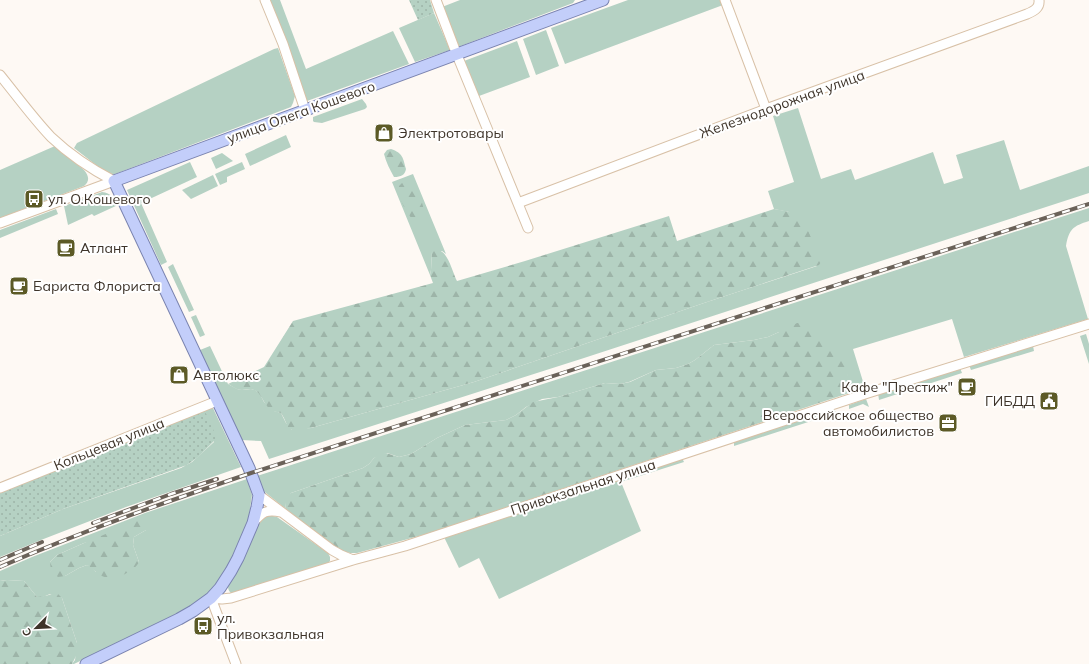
<svg xmlns="http://www.w3.org/2000/svg" width="1089" height="664" font-family="Mulish,sans-serif">
  <style>
    .grass { fill: #b5d1c3; fill-rule: evenodd }
    .forest { fill: url(#forest-firs) }
    .garden { fill: url(#garden-dots) }
    .lines { fill: none; stroke-linecap: round; stroke-linejoin: round }
    .minor-casing { stroke: #d8c1a7; stroke-width: 11 }
    .major-casing { stroke: #7a83af; stroke-width: 13 }
    .minor { stroke: #fff; stroke-width: 9 }
    .major { stroke: #c3cefa; stroke-width: 11 }
    .rail-casing { stroke: #6b6259; stroke-width: 4 }
    .rail { stroke: #fff; stroke-width: 2.5; stroke-dasharray: 8; stroke-linecap: butt }
    .labels { text-anchor: middle; dominant-baseline: central; stroke-width: 4; stroke-linejoin: round; paint-order: stroke }
    .street-label { font-size: 14px; fill: #3e342a; stroke: #fff }
    .poi-label { font-size: 14px; fill: #3e342a; stroke: #fff; text-anchor: start }
  </style>
  <defs>
    <pattern id="forest-firs" width="22" height="20" patternUnits="userSpaceOnUse"><rect width="22" height="20" fill="#b5d1c3"/><path d="M5 1l3.5 6h-7zM16 11l3.5 6h-7z" fill="#9db4a8"/></pattern>
    <pattern id="garden-dots" width="8" height="8" patternUnits="userSpaceOnUse"><rect width="8" height="8" fill="#b5d1c3"/><path d="M2 2h.1M6 6h.1" fill="none" stroke="#9db4a8" stroke-width="1.8" stroke-linecap="round"/></pattern>
  </defs>
  <rect width="100%" height="100%" fill="#fef9f4"/>
  <path class="grass" d="M 268,0 L 280,0 L 306,69 L 393,31 L 409,64 L 307,101 L 304,98 Z
    M 460,0 L 575,0 L 573,3 L 458,47 L 442,7 Z
    M 628,0 L 720,0 L 723,5 L 565,64 L 551,28 Z
    M 434,13 L 450,50 L 415,62 L 399,28 Z
    M 546,30 L 559,66 L 536,75 L 523,39 Z
    M 517,41 L 530,77 L 479,96 L 464,61 Z
    M 278,48 L 295,96 L 293,103 L 291,107 L 115,174 L 109,174 L 105,172 L 74,148 L 77,143 L 274,49 Z
    M 362,99 L 366,104 L 367,107 L 365,109 L 322,123 L 314,122 L 313,121 L 313,117 Z
    M 798,108 L 821,179 L 851,169 L 855,180 L 933,152 L 944,184 L 963,178 L 956,155 L 1004,140 L 1020,190 L 1089,166 L 1089,193 L 584,358 L 269,459 L 261,441 L 241,440 L 200,350 L 210,346 L 228,384 L 237,389 L 242,390 L 251,389 L 255,390 L 260,394 L 264,402 L 274,411 L 281,413 L 286,423 L 292,430 L 311,428 L 474,382 L 704,303 L 817,266 L 789,212 L 774,209 L 768,191 L 794,182 L 773,116 Z
    M 286,135 L 291,147 L 250,166 L 245,154 Z
    M 55,146 L 84,170 C 89,176 90,181 84,186 L 0,218 L 0,170 Z
    M 222,153 L 233,161 L 216,169 L 211,158 Z
    M 190,162 L 197,177 L 141,203 L 167,262 L 161,265 L 127,190 Z
    M 242,162 L 245,169 L 227,177 L 227,182 L 220,185 L 215,174 Z
    M 413,174 L 446,254 L 442,251 L 432,252 L 431,270 L 430,275 L 392,182 Z
    M 213,175 L 218,186 L 191,199 L 182,190 Z
    M 102,192 C 111,193 114,198 118,205 L 94,216 L 92,214 L 68,225 L 64,206 Z
    M 1089,208 L 1089,221 C 1073,226 1069,229 1066,246 L 1088,319 L 964,357 L 952,319 L 853,349 L 865,388 L 846,394 L 848,382 L 848,375 L 779,332 L 768,337 L 754,340 L 714,345 L 695,360 L 688,364 L 676,368 L 656,370 L 629,382 L 620,384 L 605,383 L 558,397 L 542,399 L 526,407 L 516,415 L 506,420 L 465,425 L 437,438 L 411,454 L 399,457 L 387,453 L 374,458 L 369,464 L 363,468 L 291,493 L 285,504 L 286,509 L 261,489 L 257,476 Z
    M 56,209 L 58,214 L 0,238 L 0,230 Z
    M 173,264 L 194,310 L 189,312 L 168,267 Z
    M 196,315 L 205,335 L 200,337 L 191,317 Z
    M 1086,334 L 1089,344 L 1089,364 L 1080,336 Z
    M 1033,346 L 1034,351 L 971,370 L 969,365 Z
    M 960,368 L 962,373 L 879,400 L 878,393 Z
    M 866,399 L 869,407 L 863,404 L 849,409 L 849,405 Z
    M 212,406 L 241,467 L 126,507 L 41,540 L 0,557 L 0,536 L 63,509 L 181,468 L 192,462 L 214,442 L 204,409 Z
    M 834,409 L 836,413 L 734,446 L 734,442 Z
    M 682,458 L 684,462 L 621,482 L 641,531 L 499,599 L 479,558 L 459,568 L 444,537 Z
    M 247,479 L 252,495 L 249,516 L 244,533 L 235,554 L 215,587 L 202,600 L 182,611 L 74,664 L 72,664 L 75,660 L 77,643 L 62,598 L 50,594 L 43,597 L 37,597 L 24,581 L 7,580 L 0,581 L 0,571 L 32,557 L 145,513 ZM 146,530 L 134,537 L 133,545 L 139,562 L 96,572 L 92,567 L 87,565 L 79,568 L 65,576 L 50,562 L 57,555 L 84,543 Z
    M 268,516 L 273,516 L 277,517 L 328,553 L 330,557 L 330,561 L 327,564 L 235,593 L 231,593 C 228,590 228,588 228,584 L 259,522 L 262,519 Z"/>
  <path class="forest" d="M 391,149 C 403,153 403,158 406,169 C 405,175 401,177 394,177 C 390,170 386,162 384,154 L 387,150 Z
    M 406,181 C 410,182 413,183 415,186 C 419,192 426,211 424,218 C 423,221 420,223 417,224 C 407,215 398,199 399,186 L 402,183 Z
    M 774,209 C 786,211 798,212 805,223 L 821,262 L 819,265 L 704,303 L 474,382 L 311,428 C 303,430 291,434 287,425 C 285,421 284,417 281,413 C 278,412 273,412 270,409 C 263,404 262,393 254,390 C 250,388 246,390 242,390 C 236,390 232,386 228,384 L 264,367 L 293,321 L 433,283 L 430,275 L 431,270 L 432,252 C 446,242 452,272 457,281 L 525,261 L 669,216 L 677,241 Z
    M 797,323 C 809,323 815,328 824,336 C 843,352 853,369 846,394 L 430,533 L 357,553 L 350,553 L 337,549 L 286,509 C 284,501 285,498 291,493 L 363,468 L 369,464 L 374,458 L 380,454 L 386,453 L 399,457 L 411,454 L 437,438 L 465,425 L 506,420 L 516,415 L 533,402 L 558,397 L 605,383 L 620,384 L 630,382 L 656,370 L 676,368 L 688,364 L 695,360 L 714,345 L 754,340 L 768,337 L 779,332 Z
    M 137,521 L 144,521 L 147,524 L 146,530 L 134,537 L 133,545 L 139,562 C 134,572 113,582 102,576 C 96,573 93,568 87,565 L 79,568 L 65,576 L 58,577 L 51,571 L 50,562 L 57,555 L 84,543 Z
    M 7,580 L 24,581 L 37,597 C 44,597 50,594 57,593 L 62,598 L 77,643 L 77,654 L 72,664 L 0,664 L 0,581 Z"/>
  <path class="garden" d="M 409,0 L 430,0 L 434,13 L 418,20 Z
    M 204,409 L 217,438 L 198,457 L 187,465 L 63,509 L 0,536 L 0,491 Z"/>
  <g class="lines">
    <g class="minor-casing">
      <path id="minor" d="M 265,0 L 283,44 L 305,110
        M 436,0 L 457,55 L 528,228
        M 725,0 L 766,109
        M 0,75 C 17,96 33,118 51,137 C 70,155 91,169 114,181
        M 518,203 L 766,109 L 1027,14 C 1034,11 1040,8 1039,0
        M 0,223 L 114,181
        M 0,488 L 217,401
        M 259,495 L 332,550 L 341,555 L 353,560
        M 253,523 C 262,512 266,509 281,512
        M 236,664 L 211,598 L 222,599 L 231,598 L 353,560 L 405,546 L 868,393 L 1089,324"/>
    </g>
    <g class="major-casing">
      <path id="major" d="M 86,664 L 179,619 L 193,611 L 211,598 L 220,588 L 231,571 L 238,558 L 253,523 L 257,507 L 259,495 L 249,468 L 114,181 L 603,0"/>
    </g>
    <use href="#minor" class="minor"/>
    <use href="#major" class="major"/>
    <g class="rail-casing">
      <path id="rail" d="M 93,523 L 171,494 L 217,479
        M 0,560 L 42,542
        M 0,567 C 82,531 166,502 251,473 L 1089,204"/>
    </g>
    <use href="#rail" class="rail"/>
  </g>
  <defs>
    <g id="shop-square" transform="scale(1)"><rect x="-9" y="-9" width="18" height="18" rx="4" fill="#5c5a26" stroke="#fff"/><path d="M-5-2.5h2.3a2.7 3.5 0 0 1 5.4 0H5L5.5 6h-11ZM-1.5-2.5h3a1.5 2.3 0 0 0-3 0Z" fill="#fff"/></g>
    <g id="bus-square" transform="scale(1)"><rect x="-9" y="-9" width="18" height="18" rx="4" fill="#5c5a26" stroke="#fff"/><path d="M-5-6H5V4H4V6H2V4H-2V6H-4V4H-5ZM-3.5-4V0h7V-4ZM-3.5 1.2v1.5H-2V1.2ZM2 1.2v1.5H3.5V1.2Z" fill="#fff"/></g>
    <g id="cafe-square" transform="scale(1)"><rect x="-9" y="-9" width="18" height="18" rx="4" fill="#5c5a26" stroke="#fff"/><path d="M-5.5-4.5H6V0H3Q3 3.5 0 3.5H-2.5Q-5.5 3.5-5.5 0ZM3-3.2v2h1.7v-2ZM-6 4.5H4V6H-6Z" fill="#fff"/></g>
    <g id="civic-square" transform="scale(1)"><rect x="-9" y="-9" width="18" height="18" rx="4" fill="#5c5a26" stroke="#fff"/><path d="M-.6-6.5H3V-4.5H.6V-3L4-1V1h2V6H-6V1h2V-1L-.6-3ZM-1.2 2.5V6h2.4V2.5Z" fill="#fff"/></g>
    <g id="office-square" transform="scale(1)"><rect x="-9" y="-9" width="18" height="18" rx="4" fill="#5c5a26" stroke="#fff"/><path d="M-6-3h4V-5.5h4V-3h4V5H-6ZM-1-4.5V-3h2v-1.5ZM-6 0V1H6V0Z" fill="#fff"/></g>
  </defs>
  <g fill-rule="evenodd">
    <use href="#shop-square" x="384" y="133"/>
    <use href="#bus-square" x="34" y="199"/>
    <use href="#cafe-square" x="66" y="248"/>
    <use href="#cafe-square" x="19" y="286"/>
    <use href="#shop-square" x="179" y="375"/>
    <use href="#cafe-square" x="967" y="387"/>
    <use href="#civic-square" x="1049" y="401"/>
    <use href="#office-square" x="948" y="423"/>
    <use href="#bus-square" x="203" y="626"/>
  </g>
  <g class="labels">
    <g class="street-label">
      <text transform="translate(782 104) rotate(-20)">Железнодорожная улица</text>
      <text transform="translate(301 112) rotate(-20)">улица Олега Кошевого</text>
      <text transform="translate(109 444) rotate(-22)">Кольцевая улица</text>
      <text transform="translate(583 487) rotate(-18)">Привокзальная улица</text>
    </g>
    <g class="poi-label">
      <text x="398" y="133">Электротовары</text>
      <text x="48" y="199">ул. О.Кошевого</text>
      <text x="80" y="248">Атлант</text>
      <text x="33" y="286">Бариста Флориста</text>
      <text x="193" y="375">Автолюкс</text>
      <text x="953" y="387" text-anchor="end">Кафе "Престиж"</text>
      <text x="1035" y="401" text-anchor="end">ГИБДД</text>
      <text x="934" y="415" text-anchor="end">Всероссийское общество<tspan x="934" dy="16">автомобилистов</tspan></text>
      <text x="217" y="618">ул.<tspan x="217" dy="16">Привокзальная</tspan></text>
    </g>
  </g>
  <g transform="translate(36 628) rotate(246)" stroke="#ffffff" stroke-width="3" paint-order="stroke">
  <path d="M0-3L7 15L0 10L-7 15Z" fill="#3e342a"/>
  <text y="-6" font-size="11" font-weight="bold" text-anchor="middle" fill="#3e342a">С</text>
  </g>
</svg>
